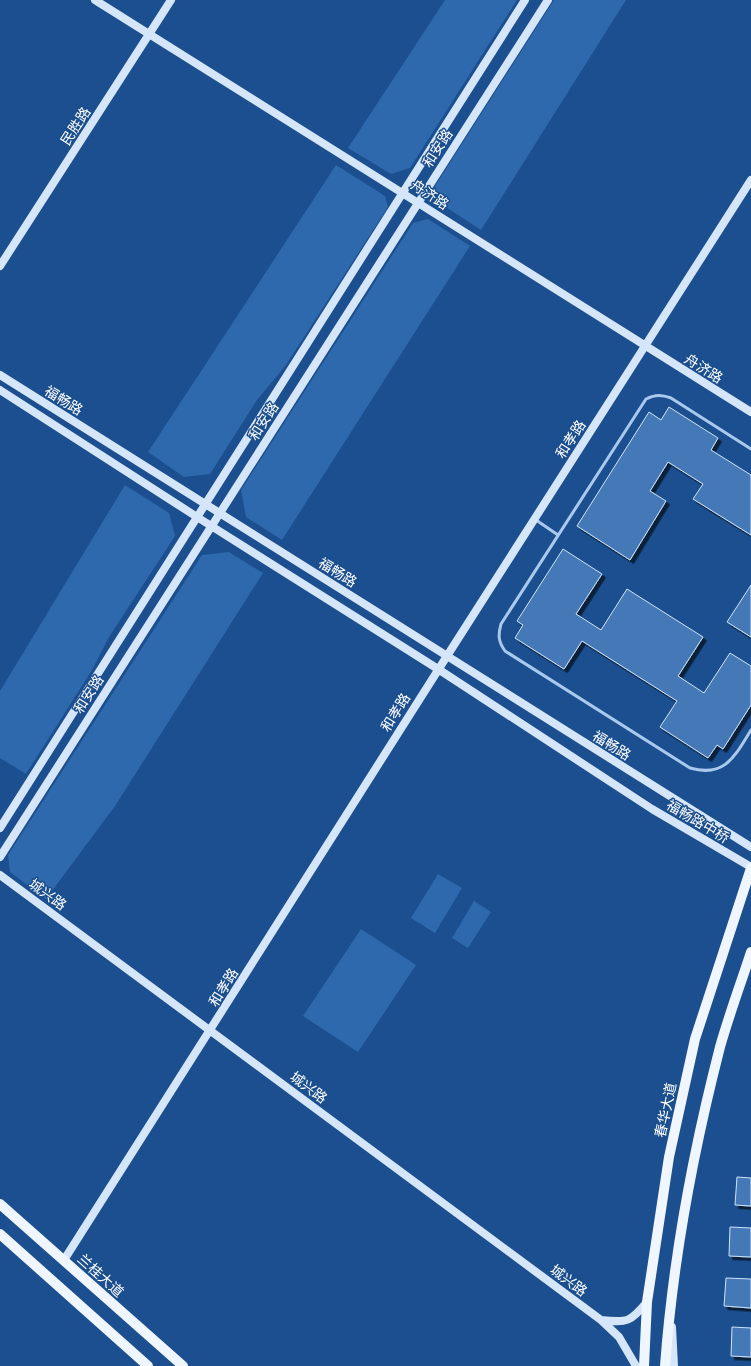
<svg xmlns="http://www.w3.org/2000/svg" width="751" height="1366" font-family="Lato,'Noto Sans SC',sans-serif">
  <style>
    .green { fill: #2e69ad }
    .building { fill: #4478b7; stroke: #cfe3fa; filter: url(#shadow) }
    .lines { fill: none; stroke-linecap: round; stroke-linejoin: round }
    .lane { stroke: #a9c9ee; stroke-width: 3 }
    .secondary { stroke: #d6e6fa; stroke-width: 8 }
    .primary { stroke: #f0f6ff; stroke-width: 10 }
    .labels { text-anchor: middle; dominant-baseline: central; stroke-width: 3; stroke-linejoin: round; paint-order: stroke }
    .street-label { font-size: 14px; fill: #fff; stroke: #1b4f8f }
  </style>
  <defs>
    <filter id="shadow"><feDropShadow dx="3.5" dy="3.5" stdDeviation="0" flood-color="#0009"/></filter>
  </defs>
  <rect width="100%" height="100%" fill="#1b4f8f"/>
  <path class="green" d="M 445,0 L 517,0 L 410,168 L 391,174 L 348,148 Z
    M 554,0 L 626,0 L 481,230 L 438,202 L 435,186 Z
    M 336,165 L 385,196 L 388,207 L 286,365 L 257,400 L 210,474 L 184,477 L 148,452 Z
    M 428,219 L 470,246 L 282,540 L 246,517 L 241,490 L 413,223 Z
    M 125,485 L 169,513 L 175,536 L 109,637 L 92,670 L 26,774 L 0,758 L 0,691 Z
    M 229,552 L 263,573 L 115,806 L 46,899 L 10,872 L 8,855 L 202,555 Z
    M 438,874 L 462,888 L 435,933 L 411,918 Z
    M 474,901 L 491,912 L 468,948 L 452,938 Z
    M 361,929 L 416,965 L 358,1052 L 303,1016 Z"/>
  <path class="building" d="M 669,407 L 718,438 L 711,450 L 751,475 L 751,535 L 693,499 L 703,484 L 668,462 L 650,491 L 666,501 L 630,560 L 577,526 L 649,412 L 661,420 Z
    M 563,549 L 602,574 L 576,614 L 601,630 L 627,589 L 703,637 L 678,676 L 704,693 L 730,653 L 751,666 L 751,705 L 723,749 L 717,745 L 708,758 L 660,727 L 677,701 L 582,641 L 564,669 L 515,638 L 523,625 L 517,621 Z
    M 751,585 L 751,637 L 727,622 Z
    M 737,1177 L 751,1178 L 751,1206 L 735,1205 Z
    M 730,1227 L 751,1228 L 751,1257 L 729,1256 Z
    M 726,1278 L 751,1279 L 751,1308 L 724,1306 Z
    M 732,1327 L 751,1328 L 751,1357 L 731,1356 Z"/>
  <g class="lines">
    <path class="lane" d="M 751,449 L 671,398 C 662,395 656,394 646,399 L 501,624 C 498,635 498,641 505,651 L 690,768 C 725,778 735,756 751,730
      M 536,520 L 558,535"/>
    <path class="secondary" d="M 95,0 L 751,412
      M 0,266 L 171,0
      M 0,375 L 751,847
      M 0,390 L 197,517 L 438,669 L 652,809 L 751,867
      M 0,828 L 525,0
      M 0,857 L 548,0
      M 0,875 L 601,1320 L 619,1337 L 636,1366
      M 64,1260 L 447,656 L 751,180
      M 601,1320 C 628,1323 630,1322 647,1302
      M 672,1327 L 674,1366"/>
    <path class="primary" d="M 0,1204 L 183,1366
      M 0,1234 L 148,1366
      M 644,1366 L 647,1302 L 669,1157 L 695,1039 L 751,868
      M 665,1366 C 673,1258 693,1152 720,1047 C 729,1015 741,983 751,952"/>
  </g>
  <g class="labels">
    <g class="street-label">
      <text transform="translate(75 126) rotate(-57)">民胜路</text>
      <text transform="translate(437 148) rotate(-57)">和安路</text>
      <text transform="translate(430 194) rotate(33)">舟济路</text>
      <text transform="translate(704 368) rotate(32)">舟济路</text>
      <text transform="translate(64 400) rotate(32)">福畅路</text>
      <text transform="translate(263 421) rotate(-57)">和安路</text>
      <text transform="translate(570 439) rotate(-57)">和孝路</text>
      <text transform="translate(338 572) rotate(32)">福畅路</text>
      <text transform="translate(88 694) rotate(-57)">和安路</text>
      <text transform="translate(395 712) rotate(-58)">和孝路</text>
      <text transform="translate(612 745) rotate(32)">福畅路</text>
      <text transform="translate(698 821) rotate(31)">福畅路中桥</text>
      <text transform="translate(48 894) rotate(36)">城兴路</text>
      <text transform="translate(223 987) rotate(-58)">和孝路</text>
      <text transform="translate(309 1087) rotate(37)">城兴路</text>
      <text transform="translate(665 1110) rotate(-78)">春华大道</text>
      <text transform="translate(101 1275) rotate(42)">兰桂大道</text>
      <text transform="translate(569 1280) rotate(37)">城兴路</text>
    </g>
  </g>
</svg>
